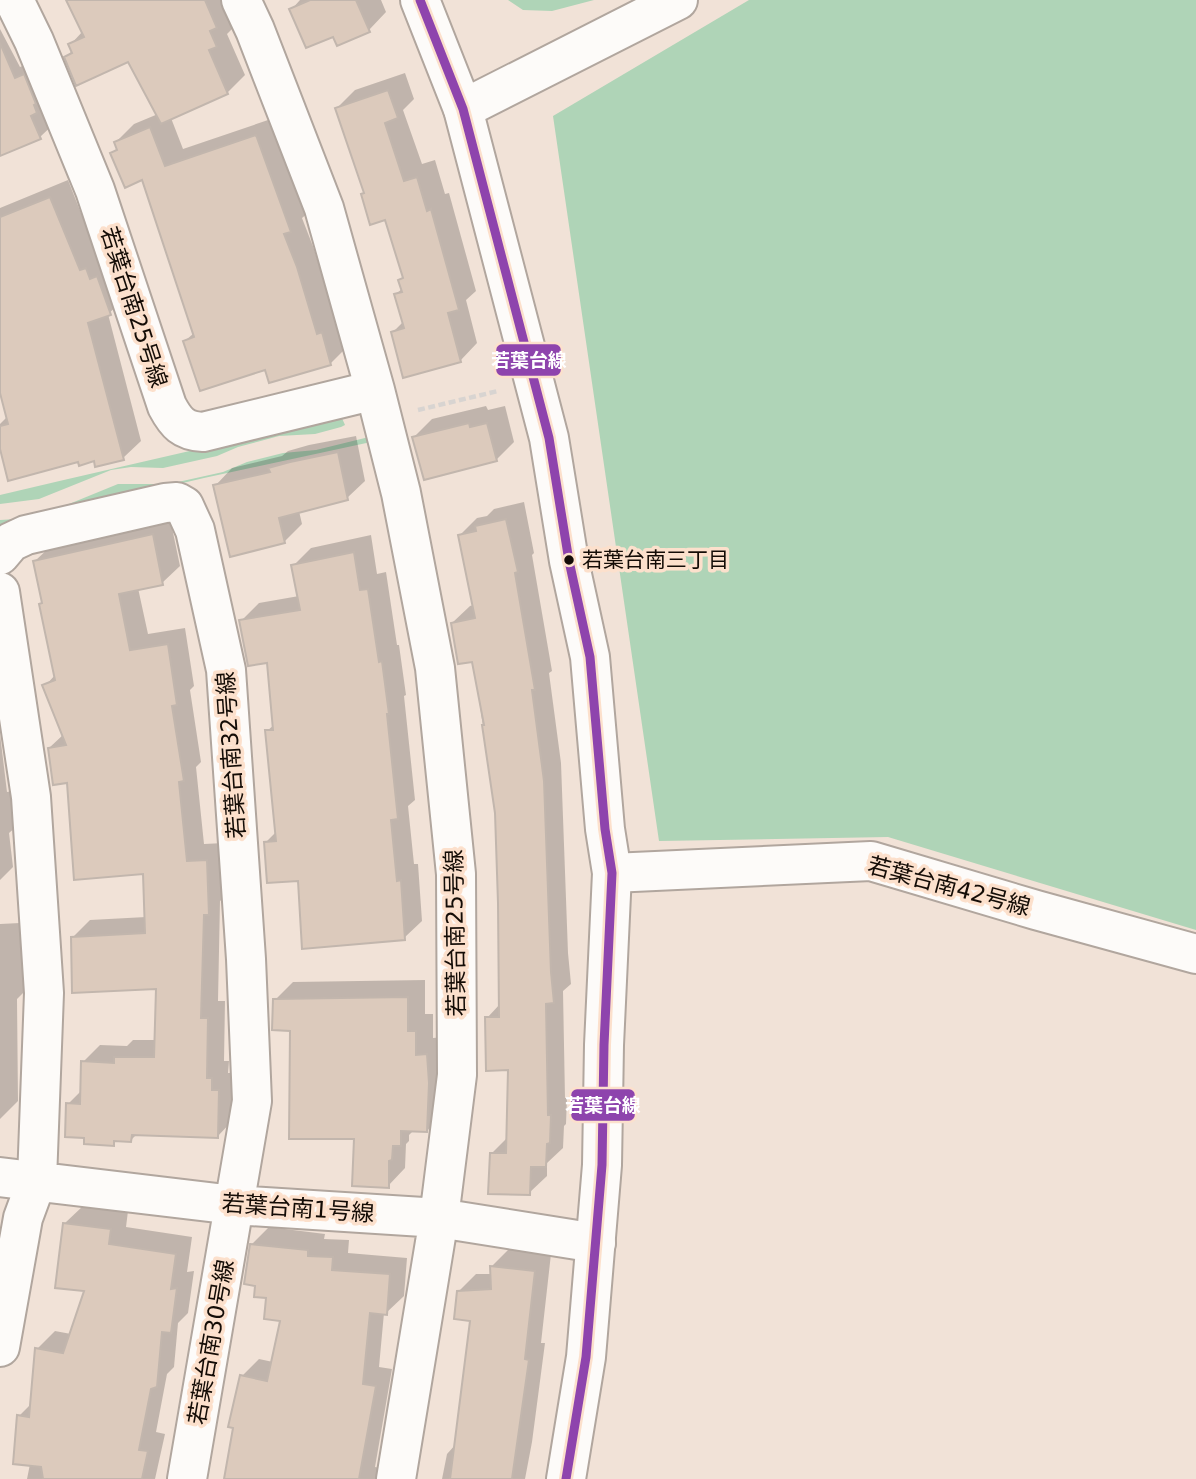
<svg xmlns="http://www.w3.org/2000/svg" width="1196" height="1479" font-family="'DejaVu Sans','Noto Sans JP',sans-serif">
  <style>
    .green { fill: #afd4b7 }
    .shadow { fill: #0003 }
    .building { fill: #dccabc; stroke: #c2b6ad; stroke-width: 2 }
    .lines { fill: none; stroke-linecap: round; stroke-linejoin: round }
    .minor-casing { stroke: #b1a69e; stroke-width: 42 }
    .tertiary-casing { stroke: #b1a69e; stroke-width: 42 }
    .path { stroke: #d8d4d1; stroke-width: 4.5; stroke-dasharray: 7 3.5; stroke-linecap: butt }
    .minor { stroke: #fdfbf9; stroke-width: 38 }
    .tertiary { stroke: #fdfbf9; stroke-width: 38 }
    .bus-1-casing { stroke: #fce0cc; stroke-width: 14 }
    .bus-1 { stroke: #8e44ad; stroke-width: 9 }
    .bus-dot { fill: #140c06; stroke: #fce0cc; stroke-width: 2.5 }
    .labels { text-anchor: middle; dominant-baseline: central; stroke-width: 7; stroke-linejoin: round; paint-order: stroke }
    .bus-label { font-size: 21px; fill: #140c06; stroke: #fce0cc; text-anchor: start }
    .street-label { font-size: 23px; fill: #140c06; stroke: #fce0cc }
    .line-badge { stroke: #fce0cc; stroke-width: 2.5 }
    .badge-label { font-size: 19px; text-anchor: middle; font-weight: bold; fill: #fff }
  </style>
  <rect width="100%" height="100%" fill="#f1e2d7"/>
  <path class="green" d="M 508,0 L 594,0 L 552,11 L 523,10 Z
    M 749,0 L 1196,0 L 1196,930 L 888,837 L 659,841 L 553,116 Z
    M 341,416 L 345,425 L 341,427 L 315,434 L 279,436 L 238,447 L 217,456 L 163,468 L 131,467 L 111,470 L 39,499 L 0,504 L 0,495 C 113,468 227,443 341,416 Z
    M 369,437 L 371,442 L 204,478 L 0,526 L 0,520 L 16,519 L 47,513 L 118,484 L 169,484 L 223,472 L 247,462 L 283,453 L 316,450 Z"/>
  <path class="shadow" d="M 68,0 L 222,0 L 233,28 L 227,34 L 245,75 L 227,93 L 171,118 L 183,149 L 274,118 L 308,213 L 302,218 L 314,249 L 335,318 L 340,316 L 348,346 L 330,364 L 266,368 L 185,341 L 194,333 L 143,178 L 112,154 L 118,147 L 116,142 L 134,124 L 158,114 L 129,60 L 66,57 L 72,51 L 70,45 L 83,31 Z
    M 300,0 L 381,0 L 386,12 L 369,30 L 334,34 L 291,10 Z
    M 0,29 L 20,67 L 42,58 L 58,120 L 40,137 L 0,155 Z
    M 405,73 L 414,99 L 403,110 L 422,164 L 435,160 L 445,194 L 449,193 L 476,291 L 466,300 L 477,343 L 460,361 L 393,332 L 404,321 L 396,294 L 403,288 L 400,281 L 404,277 L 387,218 L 366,192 L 337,108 L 355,90 Z
    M 68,180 L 97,254 L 128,296 L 108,314 L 141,441 L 123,458 L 80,460 L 0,442 L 0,424 L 8,416 L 0,386 L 0,208 Z
    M 486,406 L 488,410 L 505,406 L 514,442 L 496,460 L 414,437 L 432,419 Z
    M 356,436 L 365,481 L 347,498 L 299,511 L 302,524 L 284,542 L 215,486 L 232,468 L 282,456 L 288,451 L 309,445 Z
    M 524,502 L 534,553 L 532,555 L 552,671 L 549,673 L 561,763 L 568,953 L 571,984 L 563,991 L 565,1098 L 567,1098 L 566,1124 L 564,1126 L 563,1148 L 547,1163 L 547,1176 L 529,1193 L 491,1154 L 508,1137 L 510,1069 L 487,1018 L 500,1004 L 496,812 L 473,660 L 452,623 L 470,606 L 474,605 L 460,535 L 477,518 L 487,516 L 494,509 Z
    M 170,518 L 180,566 L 162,583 L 138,588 L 148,634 L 185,628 L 194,686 L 190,690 L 201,762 L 196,767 L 204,844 L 224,843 L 226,896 L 220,901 L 218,1001 L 225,1001 L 224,1061 L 229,1061 L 228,1073 L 236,1073 L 234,1119 L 217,1137 L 138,1133 L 131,1140 L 118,1139 L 113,1144 L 86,1136 L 68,1104 L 82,1090 L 83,1062 L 100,1045 L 127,1046 L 133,1040 L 157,1040 L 158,987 L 72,938 L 90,920 L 146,917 L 145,872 L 68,781 L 49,748 L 64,734 L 45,686 L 56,674 L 44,601 L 35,561 L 53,544 Z
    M 371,535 L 377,574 L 386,572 L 397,645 L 399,645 L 406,695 L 404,696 L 415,800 L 408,806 L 414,864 L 418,864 L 422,921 L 404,938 L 299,879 L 265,843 L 276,832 L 267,731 L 275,724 L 268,661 L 241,621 L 259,603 L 299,596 L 293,566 L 311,548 Z
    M 0,734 L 7,792 L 13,791 L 17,826 L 9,833 L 13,867 L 0,880 Z
    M 20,923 L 24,992 L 17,999 L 18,1101 L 0,1119 L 0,924 Z
    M 425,980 L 425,1014 L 433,1014 L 433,1038 L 445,1037 L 444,1113 L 427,1131 L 414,1130 L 409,1135 L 409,1141 L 406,1144 L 405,1168 L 388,1186 L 356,1138 L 275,1000 L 293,982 Z
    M 83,1206 L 128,1211 L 126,1227 L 192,1237 L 187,1272 L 194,1271 L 188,1313 L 178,1323 L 174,1367 L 167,1374 L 156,1432 L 165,1434 L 155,1479 L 27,1479 L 30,1464 L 19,1416 L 32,1403 L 37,1349 L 55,1331 L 71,1334 L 86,1290 L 65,1223 Z
    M 269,1227 L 325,1234 L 324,1239 L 349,1240 L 348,1253 L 407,1258 L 404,1296 L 386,1313 L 384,1313 L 379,1367 L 392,1369 L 375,1467 L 392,1470 L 390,1479 L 225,1479 L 242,1376 L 259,1359 L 273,1362 L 282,1319 L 267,1297 L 251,1245 Z
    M 509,1249 L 551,1254 L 541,1343 L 545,1343 L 532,1442 L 525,1479 L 442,1479 L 447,1454 L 456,1444 L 472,1320 L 459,1291 L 476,1274 L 492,1274 L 492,1266 Z"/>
  <path class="building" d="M 66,0 L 205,0 L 217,28 L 210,31 L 217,47 L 209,50 L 228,94 L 161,124 L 128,62 L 76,86 L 64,57 L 72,53 L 68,44 L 84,37 Z
    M 310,0 L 356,0 L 370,32 L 337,46 L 333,37 L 306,48 L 289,9 Z
    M 0,43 L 15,78 L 24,74 L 36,104 L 34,105 L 37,113 L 31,116 L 41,139 L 0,156 Z
    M 388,90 L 398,118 L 385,123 L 404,181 L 417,177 L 427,211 L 431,209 L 459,310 L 448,313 L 461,362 L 403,378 L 391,332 L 404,328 L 394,294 L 402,292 L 398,280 L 403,278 L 385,220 L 370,225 L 361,194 L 364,193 L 335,108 Z
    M 150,127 L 165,166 L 256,135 L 291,232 L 284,234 L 297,267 L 317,334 L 322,332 L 331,365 L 269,383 L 265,370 L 200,391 L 183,341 L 194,337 L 142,180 L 125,188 L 110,153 L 117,150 L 114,142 Z
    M 50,197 L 80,270 L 86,268 L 90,279 L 97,276 L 111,315 L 88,323 L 124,460 L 95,467 L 94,461 L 79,466 L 78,462 L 8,481 L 0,449 L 0,426 L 8,424 L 0,393 L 0,217 Z
    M 469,423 L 470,427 L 487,423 L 497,461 L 424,480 L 412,437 Z
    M 338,452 L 348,500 L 279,518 L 285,543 L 230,557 L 213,485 L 270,472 L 268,468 L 290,462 Z
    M 506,519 L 518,572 L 515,573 L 535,690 L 532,690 L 544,781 L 551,972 L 554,1003 L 546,1004 L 548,1115 L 551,1115 L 550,1143 L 547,1144 L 546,1167 L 531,1167 L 530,1195 L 488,1194 L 490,1153 L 506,1153 L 508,1070 L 486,1071 L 485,1017 L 499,1017 L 498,903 L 495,813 L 482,725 L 484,725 L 472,662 L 458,664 L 451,623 L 475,618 L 458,535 L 476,531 L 475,526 Z
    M 153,534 L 163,585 L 119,594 L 130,650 L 168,644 L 177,705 L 172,706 L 184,781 L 179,782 L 187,861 L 207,860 L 209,915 L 204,915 L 201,1018 L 208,1018 L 207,1078 L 212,1078 L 212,1090 L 219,1090 L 218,1138 L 132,1135 L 131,1142 L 114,1141 L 114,1146 L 84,1144 L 84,1138 L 65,1137 L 66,1103 L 80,1104 L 81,1061 L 114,1063 L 114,1057 L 154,1057 L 156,989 L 72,993 L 71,937 L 145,933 L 143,874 L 74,880 L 67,783 L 53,785 L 48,748 L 66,745 L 42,685 L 55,680 L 39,604 L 42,603 L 33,561 Z
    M 354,552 L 360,590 L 368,589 L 379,662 L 382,661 L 389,714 L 387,714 L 398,819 L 391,820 L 397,881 L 401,880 L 405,940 L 302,949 L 298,881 L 267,883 L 264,842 L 276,841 L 265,730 L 273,730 L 267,663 L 248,666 L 239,620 L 300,610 L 291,565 Z
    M 408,997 L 408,1031 L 416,1031 L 416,1055 L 427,1054 L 429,1083 L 427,1132 L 401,1131 L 401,1146 L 393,1146 L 392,1160 L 389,1161 L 389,1188 L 352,1186 L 354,1139 L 289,1139 L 290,1031 L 272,1030 L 273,999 Z
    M 63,1223 L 111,1229 L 109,1244 L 176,1254 L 171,1289 L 177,1288 L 171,1333 L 162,1332 L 157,1387 L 151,1389 L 139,1450 L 148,1451 L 142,1479 L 43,1479 L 41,1467 L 13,1464 L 17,1415 L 29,1417 L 35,1348 L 63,1353 L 84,1291 L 55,1288 Z
    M 250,1244 L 308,1250 L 308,1256 L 333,1257 L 332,1270 L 390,1274 L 387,1315 L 370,1313 L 363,1384 L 376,1386 L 359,1479 L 224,1479 L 233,1428 L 228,1427 L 240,1375 L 267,1381 L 280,1321 L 264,1319 L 266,1298 L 254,1297 L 255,1286 L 244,1284 Z
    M 490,1266 L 535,1271 L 525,1359 L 529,1360 L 512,1479 L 450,1479 L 470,1321 L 454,1319 L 457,1291 L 491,1289 Z"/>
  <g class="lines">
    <g class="minor-casing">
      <path id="minor" d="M 14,0 L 34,41 L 95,190 L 167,406 C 176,423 183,431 203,432 L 375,390
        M 241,0 L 255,30 L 324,208 L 375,390 L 401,493 L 435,668 L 456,874 L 457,1075 L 439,1218 L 396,1479
        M 463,109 L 678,0
        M 0,555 L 11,542 L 26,535 L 165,503 L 177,502 L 184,506 L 195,530 L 226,670 L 246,959 L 252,1101 L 187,1479
        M 0,592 L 31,797 L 44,993 L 37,1180 L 23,1218 L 0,1347
        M 612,873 L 871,861 L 1036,910 L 1196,954
        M 0,1177 L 234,1205 L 439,1218 L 596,1243"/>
    </g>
    <g class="tertiary-casing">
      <path id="tertiary" d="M 420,0 L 463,109 L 549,438 L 569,561 L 590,657 L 605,829 L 612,873 L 604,1045 L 602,1165 L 586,1357 L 566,1479"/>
    </g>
    <path class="path" d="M 418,410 L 498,391"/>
    <use href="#minor" class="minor"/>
    <use href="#tertiary" class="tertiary"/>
    <g class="bus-1-casing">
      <path id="bus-1" d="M 420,0 L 463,109 L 549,438 L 569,561 L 590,657 L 605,829 L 612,873 L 604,1045 L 602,1165 L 586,1357 L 566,1479"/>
    </g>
    <use href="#bus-1" class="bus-1"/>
  </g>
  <circle class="bus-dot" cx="569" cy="560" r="6"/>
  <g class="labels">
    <g class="bus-label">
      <text x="582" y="560">若葉台南三丁目</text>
    </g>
    <g class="street-label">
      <text transform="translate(134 307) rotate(72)">若葉台南25号線</text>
      <text transform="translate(231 755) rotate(-94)">若葉台南32号線</text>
      <text transform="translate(949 886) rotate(15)">若葉台南42号線</text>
      <text transform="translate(455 933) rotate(-91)">若葉台南25号線</text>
      <text transform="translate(298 1208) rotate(4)">若葉台南1号線</text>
      <text transform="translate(211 1342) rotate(-80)">若葉台南30号線</text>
    </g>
  </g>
  <g class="line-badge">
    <rect x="495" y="343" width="67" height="34" rx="7" fill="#8e44ad"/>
    <rect x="570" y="1088" width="66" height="34" rx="7" fill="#8e44ad"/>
  </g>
  <g class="badge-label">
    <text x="529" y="367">若葉台線</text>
    <text x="603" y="1112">若葉台線</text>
  </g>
</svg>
